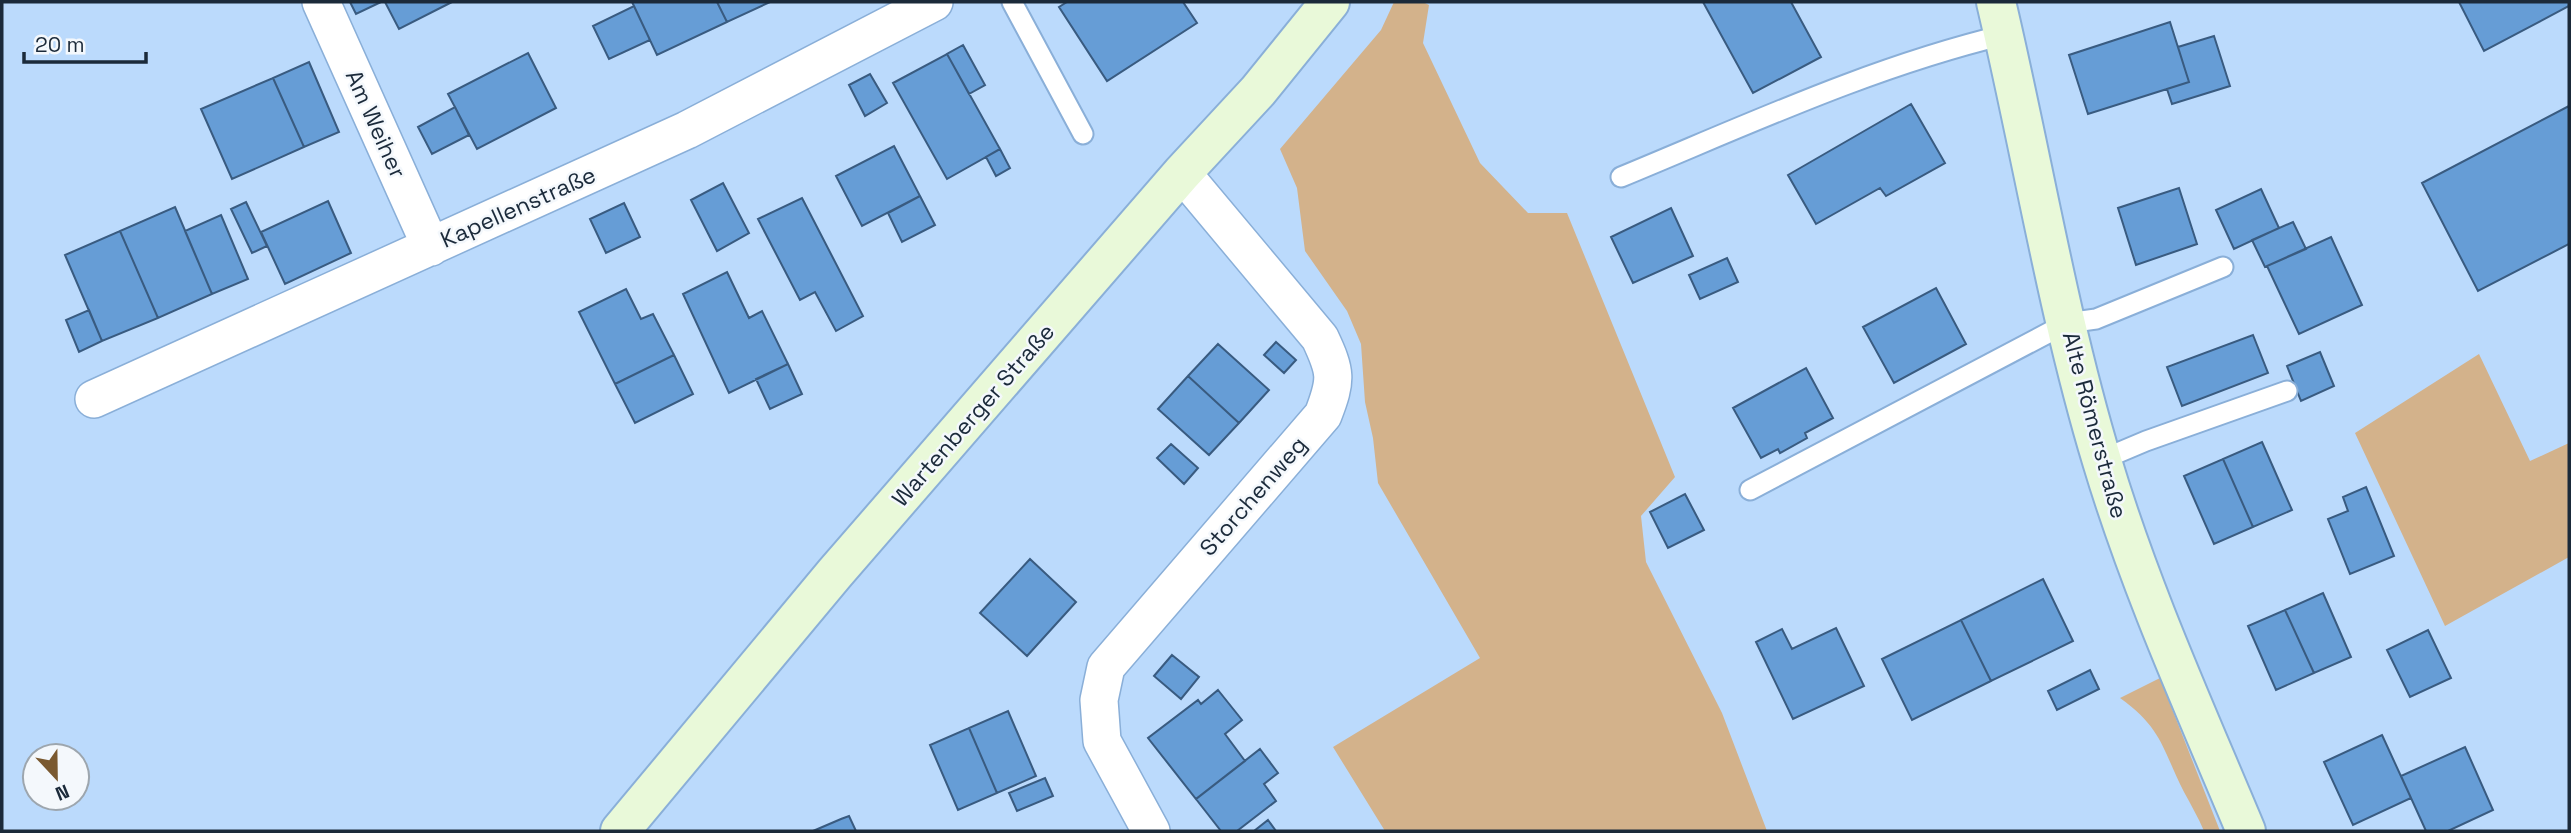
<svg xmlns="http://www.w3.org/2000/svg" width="2571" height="833" font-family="'Space Grotesk',sans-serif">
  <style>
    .green { fill: #d3b28b }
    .building { fill: #669dd6; stroke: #395b80; stroke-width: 2 }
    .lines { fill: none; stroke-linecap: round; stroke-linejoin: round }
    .service-casing { stroke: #8aafd8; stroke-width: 23 }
    .minor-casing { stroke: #8aafd8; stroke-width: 40 }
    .secondary-casing { stroke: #8aafd8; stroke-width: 42 }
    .service { stroke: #fff; stroke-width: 19 }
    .minor { stroke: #fff; stroke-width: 37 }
    .secondary { stroke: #e9f9d9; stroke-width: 38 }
    .labels { text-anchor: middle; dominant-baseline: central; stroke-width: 5; stroke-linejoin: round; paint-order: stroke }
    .street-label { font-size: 23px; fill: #1b2a3a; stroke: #f4f8fc }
  </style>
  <rect width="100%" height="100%" fill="#bbdafc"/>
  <path class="green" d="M 1394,2 L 1423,2 L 1429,5 L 1423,43 L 1480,163 L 1528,213 L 1567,213 L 1675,477 L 1641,516 L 1646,562 L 1722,713 L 1767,831 L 1385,831 L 1333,747 L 1480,658 L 1378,483 L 1373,438 L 1365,402 L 1361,344 L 1347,311 L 1305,251 L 1297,188 L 1280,149 L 1381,30 Z
    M 2479,354 L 2530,461 L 2569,443 L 2569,557 L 2445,626 L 2355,433 Z
    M 2160,678 L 2220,831 L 2204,831 C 2198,817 2191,805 2184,792 C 2162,749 2163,729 2120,698 Z"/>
  <path class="building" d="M 350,2 L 381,2 L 356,14 Z
    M 385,2 L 452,2 L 399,29 Z
    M 632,2 L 717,2 L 727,22 L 657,55 Z
    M 717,2 L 770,2 L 727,22 Z
    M 1067,2 L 1183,2 L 1197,23 L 1107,81 L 1059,7 Z
    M 1703,2 L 1791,2 L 1821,57 L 1753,93 Z
    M 2459,2 L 2569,2 L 2569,6 L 2484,51 Z
    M 634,6 L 650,40 L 609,59 L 593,26 Z
    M 2170,22 L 2189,82 L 2088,114 L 2069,55 Z
    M 2214,36 L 2230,86 L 2172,104 L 2167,89 L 2189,82 L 2178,47 Z
    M 963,45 L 985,85 L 969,94 L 947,54 Z
    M 528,53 L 556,108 L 477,149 L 448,94 Z
    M 947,54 L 1000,149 L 947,179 L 893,83 Z
    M 309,62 L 339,132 L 304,147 L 273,78 Z
    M 870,74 L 887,103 L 865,116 L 849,85 Z
    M 273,78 L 304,147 L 232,179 L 201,109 Z
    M 1911,104 L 1945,163 L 1886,196 L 1880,188 L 1816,224 L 1788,175 Z
    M 2569,106 L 2569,244 L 2478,291 L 2422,183 Z
    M 455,107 L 469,135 L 432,154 L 418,127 Z
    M 894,146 L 920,196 L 862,226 L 836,176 Z
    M 1000,149 L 1010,168 L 996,176 L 986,157 Z
    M 723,183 L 749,233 L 717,251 L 691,200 Z
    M 2179,188 L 2197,244 L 2136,265 L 2118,208 Z
    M 2261,189 L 2279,228 L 2234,249 L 2216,210 Z
    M 920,196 L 935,225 L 902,242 L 888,213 Z
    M 802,198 L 863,316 L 836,331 L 815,292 L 800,300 L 758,219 Z
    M 328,201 L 351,253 L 285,284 L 261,232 Z
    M 246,202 L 267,246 L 252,253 L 231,209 Z
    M 624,203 L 640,237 L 606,253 L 590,219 Z
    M 175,207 L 212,294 L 158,318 L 120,231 Z
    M 1671,208 L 1693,256 L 1633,283 L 1611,237 Z
    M 221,215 L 248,279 L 212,294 L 185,231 Z
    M 2293,222 L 2306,249 L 2265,267 L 2252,240 Z
    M 120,231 L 158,318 L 102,341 L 65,255 Z
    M 2331,237 L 2362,305 L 2299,334 L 2267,266 Z
    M 1727,258 L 1738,282 L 1700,299 L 1689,275 Z
    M 727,272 L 749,318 L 762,311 L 788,364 L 729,393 L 683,294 Z
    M 1936,288 L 1966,344 L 1894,383 L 1863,327 Z
    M 626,289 L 641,319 L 653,314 L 674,355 L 615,384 L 579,312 Z
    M 89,310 L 102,341 L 79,352 L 66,320 Z
    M 2253,335 L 2268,373 L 2182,406 L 2167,367 Z
    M 1276,342 L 1296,360 L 1284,373 L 1264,355 Z
    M 1218,344 L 1269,390 L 1239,423 L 1188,376 Z
    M 2320,352 L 2334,386 L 2301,401 L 2287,366 Z
    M 674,355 L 693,394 L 635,423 L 615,384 Z
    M 788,364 L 802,394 L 770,409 L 756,379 Z
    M 1806,368 L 1833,418 L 1805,433 L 1807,438 L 1780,453 L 1778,449 L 1761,458 L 1733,408 Z
    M 1188,376 L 1239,423 L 1209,455 L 1158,409 Z
    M 2262,442 L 2292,510 L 2253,527 L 2223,459 Z
    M 1171,444 L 1198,468 L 1184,484 L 1157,458 Z
    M 2223,459 L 2253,527 L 2214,544 L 2184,476 Z
    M 2366,487 L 2394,556 L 2350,574 L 2328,519 L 2348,511 L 2343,497 Z
    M 1685,494 L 1704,530 L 1668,548 L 1650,512 Z
    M 1030,559 L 1076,602 L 1027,656 L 980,613 Z
    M 2043,579 L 2073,641 L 1991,681 L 1961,620 Z
    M 2323,593 L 2351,657 L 2314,673 L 2285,610 Z
    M 2285,610 L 2314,673 L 2276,690 L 2248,626 Z
    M 1961,620 L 1991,681 L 1912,720 L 1882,659 Z
    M 1836,628 L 1864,686 L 1793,719 L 1756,642 L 1782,629 L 1792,649 Z
    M 2428,630 L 2451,678 L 2410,697 L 2387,650 Z
    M 1172,655 L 1199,677 L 1181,699 L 1154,676 Z
    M 2090,670 L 2099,689 L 2057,710 L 2048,691 Z
    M 1218,690 L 1242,720 L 1225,734 L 1245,761 L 1196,799 L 1148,738 L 1198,700 L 1201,704 Z
    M 1008,711 L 1036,776 L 997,793 L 969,728 Z
    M 969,728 L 997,793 L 958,810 L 930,745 Z
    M 2382,735 L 2411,798 L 2353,825 L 2324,762 Z
    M 2465,747 L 2493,810 L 2448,831 L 2426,831 L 2401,776 Z
    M 1260,749 L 1278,773 L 1264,784 L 1276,801 L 1237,831 L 1221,831 L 1196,799 Z
    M 1045,778 L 1053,796 L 1017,811 L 1009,793 Z
    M 849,816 L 856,831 L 813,831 L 841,819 Z
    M 1268,820 L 1276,831 L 1254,831 Z"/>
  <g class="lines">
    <g class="service-casing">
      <path id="service" d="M 1012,2 L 1083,134
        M 1621,177 C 1747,125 1871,67 2004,35
        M 2101,460 L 2146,441 L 2287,391
        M 1750,490 L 2067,323 L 2096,319 L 2223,267"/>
    </g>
    <g class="minor-casing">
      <path id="minor" d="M 321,2 L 431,247
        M 94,399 L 687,130 L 934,2
        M 1151,831 L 1102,741 L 1099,700 L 1106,667 L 1323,415 C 1337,379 1336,372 1320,338 L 1182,173"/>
    </g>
    <g class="secondary-casing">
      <path id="secondary" d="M 1996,2 C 2032,154 2057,312 2102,461 C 2140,588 2195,709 2246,831
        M 620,831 L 835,573 L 1182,173 L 1258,91 L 1330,2"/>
    </g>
    <use href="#service" class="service"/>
    <use href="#minor" class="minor"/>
    <use href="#secondary" class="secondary"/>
  </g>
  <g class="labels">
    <g class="street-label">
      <text transform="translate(376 124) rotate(66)">Am Weiher</text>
      <text transform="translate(518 207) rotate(-24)">Kapellenstraße</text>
      <text transform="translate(973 415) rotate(-49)">Wartenberger Straße</text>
      <text transform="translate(2095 425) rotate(75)">Alte Römerstraße</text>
      <text transform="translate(1253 496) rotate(-49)">Storchenweg</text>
    </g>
  </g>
  <rect width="2571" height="833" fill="none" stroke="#1b2a3a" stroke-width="7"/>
  <g transform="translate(56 777) rotate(158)"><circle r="33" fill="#f4f8fc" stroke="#9da6ae" stroke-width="2"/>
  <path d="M0-5L12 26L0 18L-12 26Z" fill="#7a5930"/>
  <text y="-10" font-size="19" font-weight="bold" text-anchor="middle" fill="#1b2a3a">N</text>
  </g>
  <path d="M24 52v10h122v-10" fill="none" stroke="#1b2a3a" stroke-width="3.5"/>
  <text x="35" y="52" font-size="21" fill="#1b2a3a" stroke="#f4f8fc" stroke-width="5" paint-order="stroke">20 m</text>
</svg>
